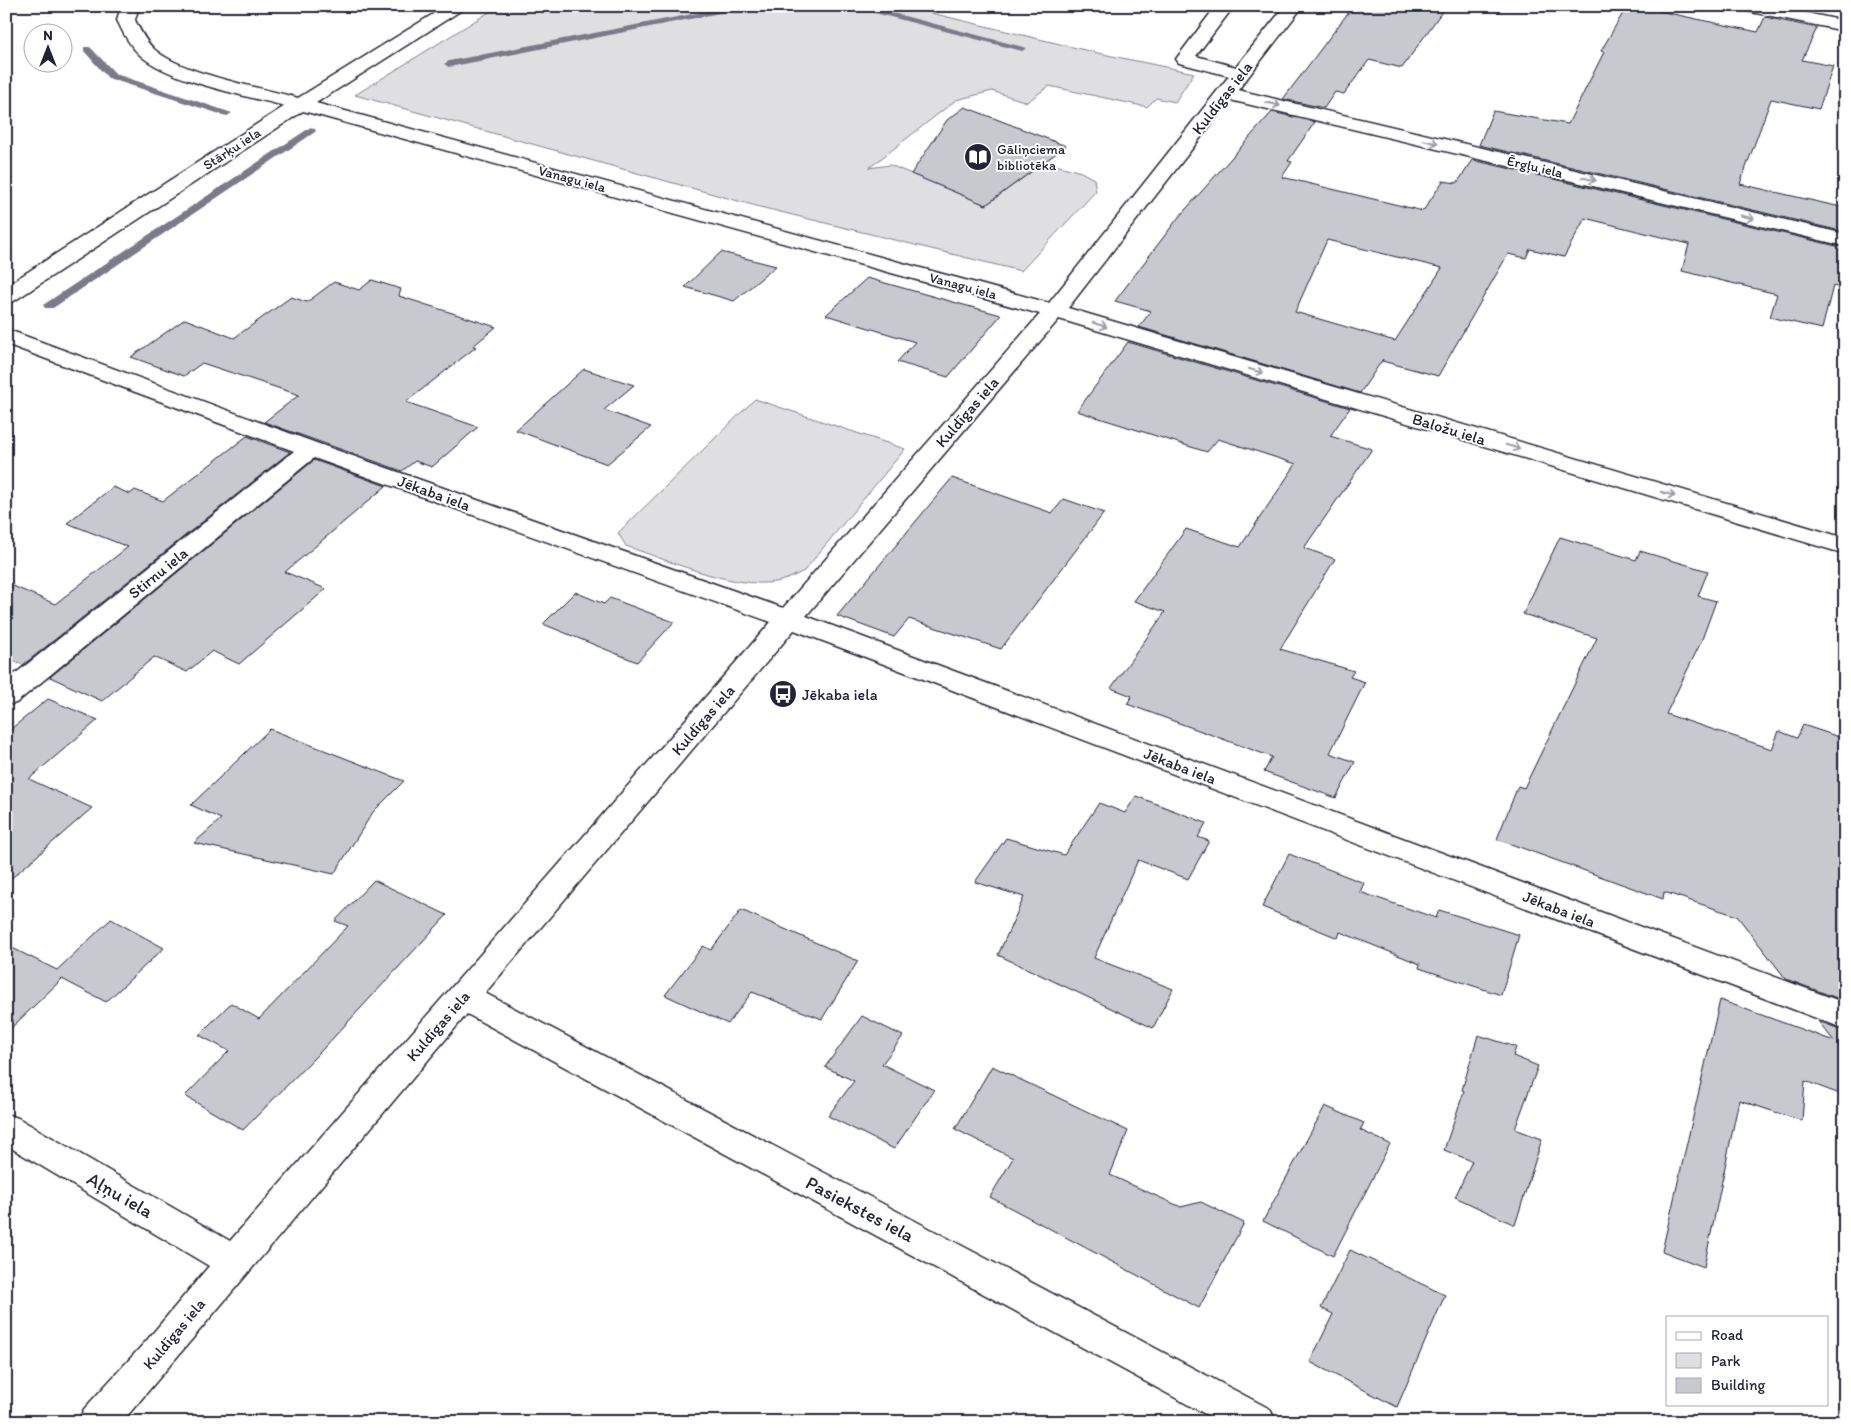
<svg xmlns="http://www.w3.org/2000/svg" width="1851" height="1428" font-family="Itim,sans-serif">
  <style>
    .green { fill: #dfdfe2; stroke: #80808e }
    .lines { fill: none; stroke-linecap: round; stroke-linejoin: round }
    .stream { fill: #7a7a88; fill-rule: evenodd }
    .building { fill: #c8c8cf; stroke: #22223b; fill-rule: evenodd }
    .minor-casing { stroke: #22223b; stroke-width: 3 }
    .minor { fill: #fff; fill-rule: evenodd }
    .oneway { stroke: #9c9ca7 }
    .labels { text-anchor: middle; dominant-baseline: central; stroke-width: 4; stroke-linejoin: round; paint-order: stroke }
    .far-street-label { font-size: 14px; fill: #22223b; stroke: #fff }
    .far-poi-label { font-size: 14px; fill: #22223b; stroke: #fff; text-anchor: start }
    .street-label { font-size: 16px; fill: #22223b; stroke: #fff }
    .poi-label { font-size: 16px; fill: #22223b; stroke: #fff; text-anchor: start }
    .near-street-label { font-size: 19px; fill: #22223b; stroke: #fff }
  </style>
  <rect width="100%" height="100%" fill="#fff"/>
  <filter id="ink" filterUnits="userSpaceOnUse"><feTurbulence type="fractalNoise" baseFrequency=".02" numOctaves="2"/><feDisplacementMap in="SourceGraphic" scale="10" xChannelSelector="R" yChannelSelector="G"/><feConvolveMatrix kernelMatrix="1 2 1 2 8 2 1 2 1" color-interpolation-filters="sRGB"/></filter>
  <g filter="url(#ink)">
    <path class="green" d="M 499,6 L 902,6 L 1093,52 L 1194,73 L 1175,102 L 1156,98 L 1147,107 L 1049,86 L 1027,102 L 992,91 L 956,100 L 869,168 L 890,165 L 986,205 L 1045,162 L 1081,172 L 1094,179 L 1096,191 L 1021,271 L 760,207 L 355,95 Z
      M 755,399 L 905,449 L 804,571 C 799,573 793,577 787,579 C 744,595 668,560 626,546 L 618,533 Z"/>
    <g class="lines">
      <path class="stream" d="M 734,6 L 755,6 L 449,67 L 444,64 L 449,61 Z
        M 848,6 L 866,6 L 1027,48 L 1022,51 Z
        M 84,47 L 90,47 L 116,74 L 232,113 L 227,116 L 223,115 L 108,78 L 84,51 Z
        M 311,127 L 316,130 L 315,132 L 53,308 L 45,308 L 43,305 Z"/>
    </g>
    <path class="building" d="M 1349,6 L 1446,6 L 1402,68 L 1369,60 L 1344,94 L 1335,92 L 1324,108 L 1283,99 L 1348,13 Z
      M 1627,6 L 1659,6 L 1659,11 L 1758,32 L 1765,17 L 1817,28 L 1802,60 L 1833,66 L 1819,109 L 1771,99 L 1740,184 L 1845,208 L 1845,232 L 1479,145 L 1493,111 L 1568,124 L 1604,52 L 1601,51 Z
      M 965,107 L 1066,146 L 986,205 L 911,174 L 947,120 Z
      M 1272,112 L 1315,122 L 1288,161 L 1292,162 L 1282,177 L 1423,211 L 1443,181 L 1457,183 L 1473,160 L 1845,248 L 1845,289 L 1833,286 L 1822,329 L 1770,317 L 1777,294 L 1682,271 L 1689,244 L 1585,218 L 1564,257 L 1530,249 L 1526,258 L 1508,254 L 1438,376 L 1382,361 L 1383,359 L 1360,393 L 1139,327 L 1151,311 L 1115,301 L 1178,218 ZM 1327,240 L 1442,268 L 1395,341 L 1295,312 Z
      M 721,252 L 776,266 L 734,301 L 685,287 Z
      M 867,278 L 964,305 L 1001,315 L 948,377 L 897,362 L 915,342 L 826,315 Z
      M 372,280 L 401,289 L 399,296 L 496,327 L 473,346 L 476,347 L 406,402 L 478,427 L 432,467 L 415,461 L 402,471 L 264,422 L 299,395 L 202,363 L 184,376 L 131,357 L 185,319 L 234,338 L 291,297 L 307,302 L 334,282 L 359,290 Z
      M 1128,342 L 1350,408 L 1330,436 L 1372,449 L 1304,548 L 1335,559 L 1280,649 L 1354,671 L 1350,677 L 1365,682 L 1330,753 L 1355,762 L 1336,798 L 1264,772 L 1272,757 L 1127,704 L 1132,696 L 1111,688 L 1165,612 L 1134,601 L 1186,529 L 1240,547 L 1296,464 L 1218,439 L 1207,452 L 1077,411 Z
      M 584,369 L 634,385 L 604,410 L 651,427 L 607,464 L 516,430 Z
      M 247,436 L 290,452 L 23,665 L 6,658 L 6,583 L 55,604 L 128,547 L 67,523 L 113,487 L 130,494 L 135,490 L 163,501 Z
      M 314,460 L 386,486 L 285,572 L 326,589 L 239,664 L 212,651 L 187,672 L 154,657 L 102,701 L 50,677 Z
      M 952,478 L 1052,513 L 1064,499 L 1104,513 L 1001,649 L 909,619 L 894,637 L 837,616 Z
      M 1560,537 L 1636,560 L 1640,551 L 1708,571 L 1698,596 L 1716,601 L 1701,642 L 1666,714 L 1772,749 L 1779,731 L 1797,738 L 1803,725 L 1845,739 L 1845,1001 L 1786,979 L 1737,916 L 1664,892 L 1663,899 L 1497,839 L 1518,786 L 1524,788 L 1597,638 L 1523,614 Z
      M 575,592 L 604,604 L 610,598 L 674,622 L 637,662 L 543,624 Z
      M 48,699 L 98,720 L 29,779 L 92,808 L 6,883 L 6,733 Z
      M 270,729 L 404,781 L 373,812 L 334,874 L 194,843 L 221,819 L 191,805 Z
      M 1136,796 L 1206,823 L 1198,837 L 1209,841 L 1188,879 L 1138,860 L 1094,958 L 1173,989 L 1153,1028 L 998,955 L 1024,897 L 975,882 L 1006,838 L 1064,855 L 1099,803 L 1125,813 Z
      M 1289,854 L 1364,883 L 1360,892 L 1436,918 L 1439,910 L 1519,935 L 1501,995 L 1419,968 L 1420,964 L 1340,932 L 1338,938 L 1262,907 Z
      M 374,880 L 447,915 L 322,1050 L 243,1130 L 185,1096 L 229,1051 L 199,1035 L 231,1003 L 259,1019 L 348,926 L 335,921 Z
      M 741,910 L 858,961 L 822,1019 L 752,992 L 728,1024 L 665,995 L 703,946 L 711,950 Z
      M 111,919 L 164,948 L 106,1002 L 62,979 L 6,1033 L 6,945 L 57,970 Z
      M 1720,1000 L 1834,1041 L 1818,1021 L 1845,1031 L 1845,1096 L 1805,1081 L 1802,1121 L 1739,1100 L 1704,1267 L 1662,1251 Z
      M 862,1016 L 903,1036 L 882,1064 L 934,1090 L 894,1149 L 828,1116 L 854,1081 L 825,1067 Z
      M 1478,1035 L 1516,1047 L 1513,1056 L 1538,1066 L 1515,1129 L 1542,1139 L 1515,1225 L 1455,1197 L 1472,1161 L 1444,1150 L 1464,1091 L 1462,1090 Z
      M 992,1066 L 1128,1131 L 1110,1175 L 1181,1207 L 1201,1202 L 1244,1223 L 1199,1308 L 990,1197 L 1013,1158 L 955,1129 Z
      M 1325,1106 L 1364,1123 L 1360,1130 L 1390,1144 L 1333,1256 L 1263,1221 Z
      M 1350,1250 L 1445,1295 L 1397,1407 L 1310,1362 L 1333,1314 L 1321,1308 Z"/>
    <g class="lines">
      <g class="minor-casing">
        <path id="minor" d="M 121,6 L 139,6 L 135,20 C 140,30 145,41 154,49 C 182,74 259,87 298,98 L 446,6 L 468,6 L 316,103 L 1049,303 L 1229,76 L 1179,63 L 1176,59 L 1216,6 L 1234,6 L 1196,56 L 1236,67 L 1285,6 L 1303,6 L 1238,90 L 1845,234 L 1845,246 L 1230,100 L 1068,308 L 1845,538 L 1845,554 L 1059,319 L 806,616 L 1845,1003 L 1845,1029 L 794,630 L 485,993 L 1270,1409 L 1276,1422 L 1220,1422 L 467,1014 L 122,1422 L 78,1422 L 84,1409 L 147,1340 L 209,1266 L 6,1145 L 6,1114 L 18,1118 L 230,1241 L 771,622 L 314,458 L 16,703 L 6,705 L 6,681 L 294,451 L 6,344 L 6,329 L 319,444 L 783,608 L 1040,314 L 303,111 L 14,301 L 6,302 L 6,286 L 285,106 C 247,96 168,81 140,55 C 130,46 123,33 117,20 Z
          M 1737,6 L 1773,6 L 1845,21 L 1845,31 L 1746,11 L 1740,10 Z"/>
      </g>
      <use href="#minor" class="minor"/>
    </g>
    <defs><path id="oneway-shaft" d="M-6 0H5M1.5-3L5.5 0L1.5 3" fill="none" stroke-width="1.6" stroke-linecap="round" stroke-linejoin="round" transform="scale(1.25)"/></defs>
    <g class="oneway">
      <use href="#oneway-shaft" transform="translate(1273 104) rotate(13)"/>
      <use href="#oneway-shaft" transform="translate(1431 142) rotate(13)"/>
      <use href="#oneway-shaft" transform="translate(1589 179) rotate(13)"/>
      <use href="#oneway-shaft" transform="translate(1747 217) rotate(13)"/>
      <use href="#oneway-shaft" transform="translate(1100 325) rotate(17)"/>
      <use href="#oneway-shaft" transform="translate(1256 371) rotate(17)"/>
      <use href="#oneway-shaft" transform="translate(1513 447) rotate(17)"/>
      <use href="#oneway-shaft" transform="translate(1668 494) rotate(17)"/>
    </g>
  </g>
  <defs>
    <g id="library-disc" transform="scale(1.4375)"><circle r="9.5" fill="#22223b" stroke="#fff"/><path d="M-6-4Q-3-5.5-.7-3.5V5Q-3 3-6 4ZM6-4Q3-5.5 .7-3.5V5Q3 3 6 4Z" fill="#fff"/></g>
    <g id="bus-disc" transform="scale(1.4375)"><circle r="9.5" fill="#22223b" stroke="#fff"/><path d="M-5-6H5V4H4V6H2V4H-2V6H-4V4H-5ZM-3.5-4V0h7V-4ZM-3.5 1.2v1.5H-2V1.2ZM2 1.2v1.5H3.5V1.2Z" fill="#fff"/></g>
  </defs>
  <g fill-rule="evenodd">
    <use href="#library-disc" x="978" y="157"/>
    <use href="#bus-disc" x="783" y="694"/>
  </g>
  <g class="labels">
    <g class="far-street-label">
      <text transform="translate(232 149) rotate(-33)">Stārķu iela</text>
      <text transform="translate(1535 167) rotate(13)">Ērgļu iela</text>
      <text transform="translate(572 179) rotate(15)">Vanagu iela</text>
      <text transform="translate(963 286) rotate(15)">Vanagu iela</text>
    </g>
    <g class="far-poi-label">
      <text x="997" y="149">Gāliņciema<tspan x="997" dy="16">bibliotēka</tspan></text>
    </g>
    <g class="street-label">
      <text transform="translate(1222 98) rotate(-52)">Kuldīgas iela</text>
      <text transform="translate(967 412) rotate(-49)">Kuldīgas iela</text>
      <text transform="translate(1449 429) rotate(17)">Baložu iela</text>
      <text transform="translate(434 493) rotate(20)">Jēkaba iela</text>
      <text transform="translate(158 573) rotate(-39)">Stirnu iela</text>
      <text transform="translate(703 720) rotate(-49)">Kuldīgas iela</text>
      <text transform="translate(1180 766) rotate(21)">Jēkaba iela</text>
      <text transform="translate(1559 909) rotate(21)">Jēkaba iela</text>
      <text transform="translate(438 1026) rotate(-49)">Kuldīgas iela</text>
      <text transform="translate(174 1334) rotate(-50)">Kuldīgas iela</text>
    </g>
    <g class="poi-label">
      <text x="802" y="694">Jēkaba iela</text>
    </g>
    <g class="near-street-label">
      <text transform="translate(120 1195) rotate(30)">Aļņu iela</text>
      <text transform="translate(860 1209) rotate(28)">Pasiekstes iela</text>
    </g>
  </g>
  <rect width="1851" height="1428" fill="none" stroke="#fff" stroke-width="25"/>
  <rect x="12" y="12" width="1826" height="1403" fill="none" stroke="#22223b" stroke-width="2" filter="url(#ink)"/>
  <rect x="1666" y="1316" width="162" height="90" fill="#ffffff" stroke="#a7a7b1"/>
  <rect x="1676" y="1332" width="25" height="8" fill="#ffffff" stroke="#a7a7b1"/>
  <text x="1711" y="1340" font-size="15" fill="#22223b">Road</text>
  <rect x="1676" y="1353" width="25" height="15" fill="#dfdfe2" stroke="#a7a7b1"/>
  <text x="1711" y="1366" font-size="15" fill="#22223b">Park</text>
  <rect x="1676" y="1378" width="25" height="15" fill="#c8c8cf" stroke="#a7a7b1"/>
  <text x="1711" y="1390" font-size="15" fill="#22223b">Building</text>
  <g transform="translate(48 48)"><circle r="24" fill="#ffffff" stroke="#a7a7b1"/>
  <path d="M0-4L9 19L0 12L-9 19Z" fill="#22223b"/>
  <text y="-8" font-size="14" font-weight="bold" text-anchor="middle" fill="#22223b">N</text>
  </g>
</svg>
